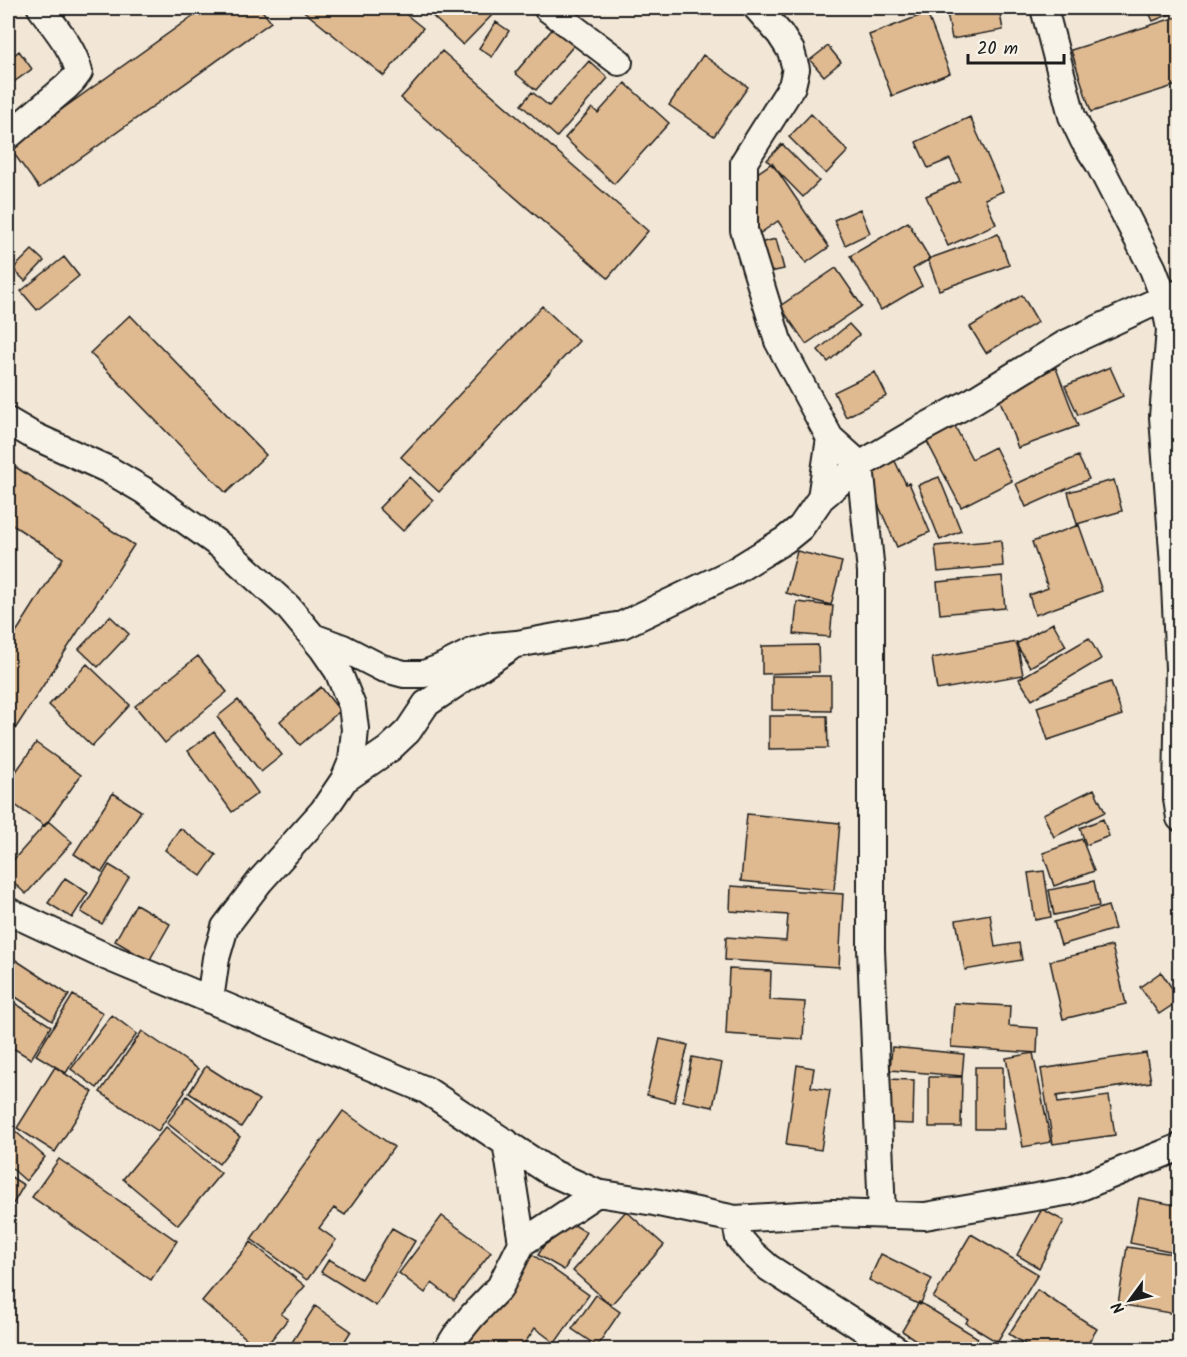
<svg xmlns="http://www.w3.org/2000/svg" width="1187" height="1357" font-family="Kalam,sans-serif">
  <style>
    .building { fill: #dfb990; stroke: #1c1c1c; stroke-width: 1.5 }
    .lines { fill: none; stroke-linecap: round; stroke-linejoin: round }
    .minor-casing { stroke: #1c1c1c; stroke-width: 30 }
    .minor { stroke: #f7f3e8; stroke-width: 26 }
  </style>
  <rect width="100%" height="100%" fill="#f2e7d6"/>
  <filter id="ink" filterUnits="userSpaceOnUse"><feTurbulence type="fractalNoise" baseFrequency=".0167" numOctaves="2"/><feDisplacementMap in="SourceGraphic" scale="12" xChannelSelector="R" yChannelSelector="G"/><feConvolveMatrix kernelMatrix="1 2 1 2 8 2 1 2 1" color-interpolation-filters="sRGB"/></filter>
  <g filter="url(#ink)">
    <path class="building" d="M 204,8 L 260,8 L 271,22 L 39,188 L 9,147 Z
      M 300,8 L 398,8 L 423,28 L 384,76 Z
      M 427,8 L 499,8 L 463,45 L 425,9 Z
      M 946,8 L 999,8 L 1003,30 L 952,39 Z
      M 1147,8 L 1180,8 L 1180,10 L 1153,21 Z
      M 927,13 L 950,73 L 892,96 L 869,35 Z
      M 1180,16 L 1180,84 L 1091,112 L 1071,50 Z
      M 496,22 L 509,31 L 492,57 L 479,48 Z
      M 555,26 L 576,43 L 536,90 L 515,73 Z
      M 828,46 L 841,62 L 824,76 L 810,60 Z
      M 19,51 L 32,69 L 8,86 L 8,60 Z
      M 442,51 L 648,231 L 608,278 L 401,98 Z
      M 703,55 L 748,87 L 714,136 L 669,105 Z
      M 589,61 L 608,78 L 557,137 L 521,105 L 532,92 L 549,106 Z
      M 625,83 L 669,123 L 614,184 L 565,138 L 592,108 L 598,113 Z
      M 811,114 L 848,151 L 826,174 L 789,137 Z
      M 970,117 L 1003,191 L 985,199 L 996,224 L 948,246 L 926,196 L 960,181 L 950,159 L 928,168 L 916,142 Z
      M 782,144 L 819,181 L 803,197 L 767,160 Z
      M 772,163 L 829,247 L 806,263 L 778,221 L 759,234 L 730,192 Z
      M 860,209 L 870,233 L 845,245 L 834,220 Z
      M 908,222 L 930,259 L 913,269 L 922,286 L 881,310 L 850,256 Z
      M 998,234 L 1009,265 L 939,290 L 928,259 Z
      M 776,239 L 784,269 L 766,273 L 759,243 Z
      M 32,250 L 44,261 L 25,281 L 13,269 Z
      M 64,257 L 79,276 L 37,310 L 21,291 Z
      M 836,268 L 862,306 L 806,344 L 780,306 Z
      M 1022,295 L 1038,322 L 986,353 L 970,327 Z
      M 542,306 L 579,341 L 439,492 L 401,457 Z
      M 130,315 L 266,455 L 226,493 L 90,353 Z
      M 849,324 L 859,335 L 828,362 L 818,350 Z
      M 1110,367 L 1123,396 L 1078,415 L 1065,386 Z
      M 1056,368 L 1078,426 L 1018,448 L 996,390 Z
      M 875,372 L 887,396 L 846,417 L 834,392 Z
      M 947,411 L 972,459 L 995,447 L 1012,481 L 961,507 L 919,426 Z
      M 892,455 L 906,484 L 909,483 L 930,532 L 897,547 L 862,468 Z
      M 1078,456 L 1089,479 L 1026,507 L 1016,484 Z
      M 8,462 L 134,545 L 8,740 L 8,645 L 63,558 L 8,522 Z
      M 409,477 L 433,500 L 403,531 L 379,508 Z
      M 939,477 L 961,531 L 940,540 L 918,485 Z
      M 1114,480 L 1122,511 L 1077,524 L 1068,492 Z
      M 1079,525 L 1102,591 L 1035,615 L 1029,595 L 1048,588 L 1032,542 Z
      M 1001,540 L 1003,566 L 938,572 L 935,546 Z
      M 797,551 L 842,562 L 831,605 L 786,593 Z
      M 1002,576 L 1005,608 L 940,614 L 937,582 Z
      M 797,602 L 833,606 L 830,637 L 794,634 Z
      M 110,616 L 129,634 L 98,667 L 79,649 Z
      M 1053,623 L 1066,646 L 1030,667 L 1016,644 Z
      M 1089,638 L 1101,659 L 1032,700 L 1019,679 Z
      M 1017,642 L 1023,675 L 937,690 L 932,658 Z
      M 818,645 L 819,672 L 762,674 L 762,646 Z
      M 198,656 L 227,692 L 165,743 L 135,706 Z
      M 87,664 L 130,705 L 92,746 L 49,705 Z
      M 772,676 L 831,676 L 831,711 L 772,710 Z
      M 1111,682 L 1122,715 L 1048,740 L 1037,707 Z
      M 321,687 L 340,711 L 300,745 L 280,721 Z
      M 238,700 L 282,755 L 261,772 L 217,717 Z
      M 769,716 L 827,716 L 828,748 L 769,749 Z
      M 214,732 L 258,793 L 232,812 L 188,751 Z
      M 36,743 L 81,775 L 45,826 L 8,800 L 8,783 Z
      M 1094,789 L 1105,812 L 1054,837 L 1043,814 Z
      M 113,793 L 141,811 L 102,872 L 74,854 Z
      M 747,814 L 840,823 L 834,890 L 741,881 Z
      M 1103,819 L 1109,836 L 1086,845 L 1080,828 Z
      M 48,821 L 72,842 L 26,894 L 8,878 L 8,866 Z
      M 180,828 L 216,855 L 201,876 L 165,850 Z
      M 1082,839 L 1094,871 L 1054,886 L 1043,853 Z
      M 109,865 L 129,877 L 102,924 L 81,912 Z
      M 1044,871 L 1051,917 L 1035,920 L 1028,873 Z
      M 65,878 L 88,893 L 72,918 L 48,903 Z
      M 1094,881 L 1099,906 L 1054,915 L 1049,890 Z
      M 731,886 L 843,894 L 839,967 L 725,960 L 726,937 L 786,941 L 788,915 L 730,911 Z
      M 136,904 L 170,924 L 149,961 L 115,941 Z
      M 1108,906 L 1115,929 L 1061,945 L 1054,922 Z
      M 990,914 L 995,947 L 1019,943 L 1022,960 L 965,970 L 956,920 Z
      M 1112,946 L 1126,1004 L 1063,1019 L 1050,961 Z
      M 8,955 L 69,995 L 52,1021 L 8,992 Z
      M 729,969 L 771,971 L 770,1000 L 805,1002 L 803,1039 L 726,1034 Z
      M 1161,972 L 1180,1000 L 1159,1014 L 1140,987 Z
      M 73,995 L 103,1013 L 66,1073 L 36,1055 Z
      M 8,999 L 51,1026 L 31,1059 L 8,1045 Z
      M 954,1003 L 1010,1006 L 1009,1026 L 1038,1028 L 1037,1053 L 951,1047 Z
      M 112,1015 L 137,1034 L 97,1088 L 71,1069 Z
      M 142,1031 L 198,1069 L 184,1091 L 185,1092 L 158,1131 L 100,1092 Z
      M 660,1039 L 688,1045 L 674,1102 L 647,1095 Z
      M 892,1047 L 964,1054 L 962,1076 L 890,1070 Z
      M 1033,1053 L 1051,1142 L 1023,1147 L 1006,1058 Z
      M 1146,1053 L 1151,1082 L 1057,1096 L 1058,1103 L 1109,1096 L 1115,1135 L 1053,1144 L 1041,1069 Z
      M 692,1057 L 722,1063 L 713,1107 L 683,1101 Z
      M 797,1065 L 814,1068 L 811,1087 L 830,1090 L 821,1150 L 786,1145 Z
      M 206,1066 L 259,1100 L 241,1127 L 189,1093 Z
      M 55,1067 L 93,1092 L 55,1152 L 17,1128 Z
      M 975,1067 L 1003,1067 L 1004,1129 L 975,1129 Z
      M 929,1077 L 962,1077 L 961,1127 L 929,1127 Z
      M 886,1079 L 914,1080 L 913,1124 L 885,1123 Z
      M 187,1096 L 240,1137 L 219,1164 L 167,1123 Z
      M 343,1111 L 394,1147 L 345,1215 L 334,1208 L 319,1228 L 336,1240 L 307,1280 L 251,1239 Z
      M 8,1125 L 45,1157 L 26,1181 L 8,1165 Z
      M 166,1127 L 221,1173 L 178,1225 L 123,1179 Z
      M 59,1159 L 177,1241 L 151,1280 L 32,1197 Z
      M 8,1175 L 24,1185 L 10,1209 L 8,1207 Z
      M 1139,1198 L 1180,1206 L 1180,1253 L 1130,1243 Z
      M 1042,1209 L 1064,1221 L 1039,1268 L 1017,1255 Z
      M 626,1211 L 664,1245 L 611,1305 L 573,1271 Z
      M 442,1216 L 491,1252 L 454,1300 L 432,1283 L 425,1293 L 399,1273 Z
      M 561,1217 L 586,1232 L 564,1270 L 538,1255 Z
      M 392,1228 L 415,1241 L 376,1306 L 321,1272 L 329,1259 L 361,1279 Z
      M 971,1234 L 1038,1274 L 997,1342 L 966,1323 L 968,1319 L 933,1298 Z
      M 251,1242 L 305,1286 L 281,1314 L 288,1319 L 263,1350 L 260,1350 L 202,1301 Z
      M 1127,1247 L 1180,1255 L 1180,1287 L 1175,1314 L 1118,1304 Z
      M 529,1252 L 589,1295 L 555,1343 L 535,1328 L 520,1350 L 460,1350 Z
      M 881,1254 L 932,1279 L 920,1305 L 869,1280 Z
      M 1037,1290 L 1097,1329 L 1084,1350 L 1034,1350 L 1009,1334 Z
      M 596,1295 L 620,1312 L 597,1346 L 572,1329 Z
      M 919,1302 L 978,1338 L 971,1350 L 931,1350 L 902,1331 Z
      M 315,1306 L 351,1331 L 339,1350 L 287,1350 Z
      M 996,1340 L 1012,1350 L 991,1350 Z"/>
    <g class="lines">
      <g class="minor-casing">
        <path id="minor" d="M 547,8 L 619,62
          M 757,8 L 780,34 L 791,51 L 796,69 L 792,86 L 744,162 L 744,230 L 778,341 L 830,438
          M 1044,8 L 1072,116 L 1084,141 L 1099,164 L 1153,269 L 1164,298 L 1170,329 L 1163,417 L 1174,565 L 1179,668 L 1177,799 L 1180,818
          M 8,136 L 66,87 L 73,80 L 79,72 C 73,47 55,28 41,8
          M 8,421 L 32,435 L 109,470 L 143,490 L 221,546 L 288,607 L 323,649 L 338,671 L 352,706 L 355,729 L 352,761 L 344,780 L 323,811 L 260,881 L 225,927 L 216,958 L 210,1000
          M 821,498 L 830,438 L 860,465 L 871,572 L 871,949 L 882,1214
          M 313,637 L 343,648 L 382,668 L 404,674 L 424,674 L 440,668 L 474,651 L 494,646 L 517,644 L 622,625 L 733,572 L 785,540 L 801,527 L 821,498 L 860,465 L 921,429 L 971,402 L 1065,344 L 1164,298 L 1180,293
          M 344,780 L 389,749 L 408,731 L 426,704 L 509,648
          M 8,911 L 98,953 L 426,1090 L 550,1172 L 597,1193 L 654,1202 L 735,1219 L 833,1213 L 925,1216 L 1071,1191 L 1180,1147
          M 506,1142 L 522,1243
          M 735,1219 L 739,1238 L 752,1253 L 769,1268 L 897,1350
          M 447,1350 L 455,1337 L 472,1316 L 500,1287 L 522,1243 L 597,1193"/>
      </g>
      <use href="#minor" class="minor"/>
    </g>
  </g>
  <rect width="1187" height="1357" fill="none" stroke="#f7f3e8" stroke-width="30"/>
  <rect x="15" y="15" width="1157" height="1327" fill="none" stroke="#1c1c1c" stroke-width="2" filter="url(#ink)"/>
  <g transform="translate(1130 1300) rotate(237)" stroke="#f7f3e8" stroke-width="4.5" paint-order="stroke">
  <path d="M0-4.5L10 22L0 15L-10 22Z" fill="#1c1c1c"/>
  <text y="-9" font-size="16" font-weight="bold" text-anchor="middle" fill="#1c1c1c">N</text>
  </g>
  <path d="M968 54v9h96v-9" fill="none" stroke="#1c1c1c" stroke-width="3"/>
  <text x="977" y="54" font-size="18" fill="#1c1c1c" stroke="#f7f3e8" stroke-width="4.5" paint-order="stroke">20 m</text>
</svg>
